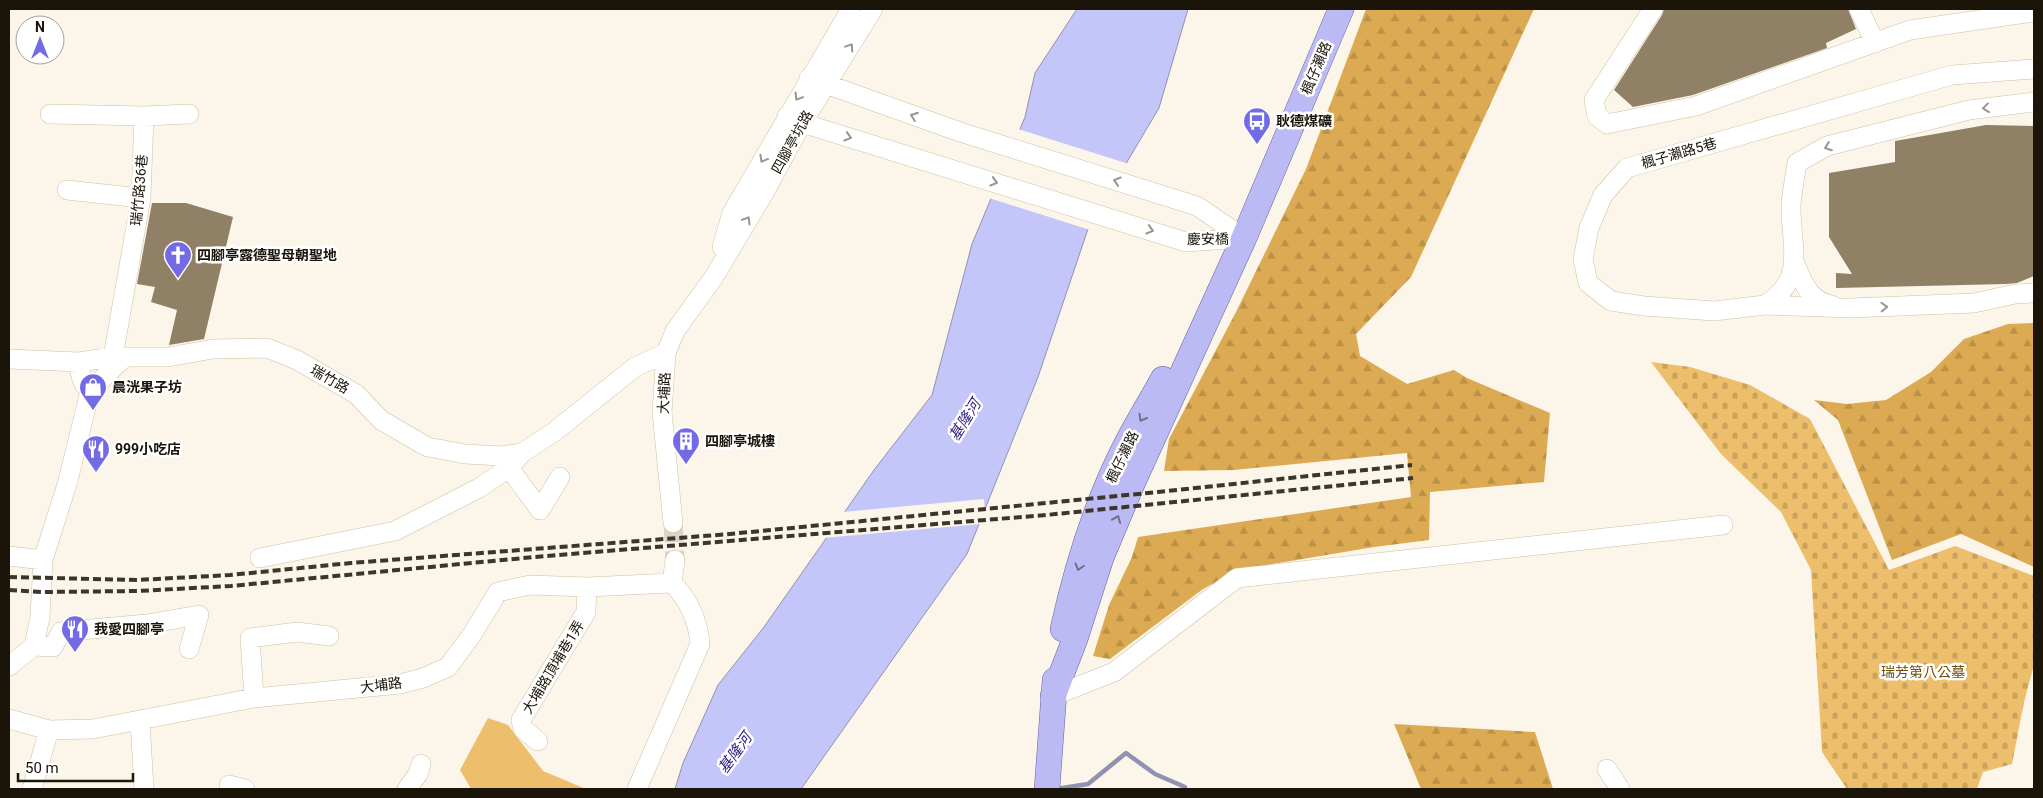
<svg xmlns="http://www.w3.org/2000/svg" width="2043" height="798" font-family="Roboto,'Noto Sans TC',sans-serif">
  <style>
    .green { fill: #edbe6b }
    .forest { fill: url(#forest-firs) }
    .cemetery { fill: url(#cemetery-stones) }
    .water { fill: #c4c6f9; stroke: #9191b1 }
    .pier { fill: #fcf5ea }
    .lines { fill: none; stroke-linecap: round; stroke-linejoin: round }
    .stream { stroke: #9191b1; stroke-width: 4.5 }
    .building { fill: #908066 }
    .minor-tunnel { stroke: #dad3c8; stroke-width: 19; stroke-dasharray: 19 9; stroke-linecap: butt }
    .minor-casing { stroke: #d0bfa3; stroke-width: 20 }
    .major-casing { stroke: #65629e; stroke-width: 26 }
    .minor { stroke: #fff; stroke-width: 19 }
    .major { stroke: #bbbaf5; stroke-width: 25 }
    .rail { stroke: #3b352a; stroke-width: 4; stroke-dasharray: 8 4; stroke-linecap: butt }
    .oneway { stroke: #989590 }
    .oneway2 { stroke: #736f8b }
    .labels { text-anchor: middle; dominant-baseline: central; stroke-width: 5; stroke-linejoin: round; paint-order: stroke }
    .street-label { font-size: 14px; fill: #1a1409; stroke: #fff }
    .poi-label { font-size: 14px; font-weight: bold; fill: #1a1409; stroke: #fff; text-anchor: start }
    .park-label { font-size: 14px; fill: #6d4c03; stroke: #fff }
    .water-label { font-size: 15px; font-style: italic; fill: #332281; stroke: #fff }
  </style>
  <defs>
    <pattern id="forest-firs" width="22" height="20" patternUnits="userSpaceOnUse" patternTransform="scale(1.25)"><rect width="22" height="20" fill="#dcaa52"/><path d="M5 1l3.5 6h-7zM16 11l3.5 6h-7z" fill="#bc9146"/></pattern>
    <pattern id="cemetery-stones" width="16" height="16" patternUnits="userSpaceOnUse" patternTransform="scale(1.25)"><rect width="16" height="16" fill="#edbe6b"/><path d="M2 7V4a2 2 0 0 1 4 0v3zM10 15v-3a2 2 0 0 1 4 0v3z" fill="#cba25b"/></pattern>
  </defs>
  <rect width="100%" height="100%" fill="#fcf5ea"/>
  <path class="green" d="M 488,718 L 508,725 L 543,771 L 586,789 L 469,789 L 470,787 L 460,770 Z"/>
  <path class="forest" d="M 1366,9 L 1534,9 L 1411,277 L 1356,334 L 1360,356 L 1407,384 L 1454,370 L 1467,378 L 1550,413 L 1544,482 L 1430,492 L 1429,540 L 1374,547 L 1238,570 L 1203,589 L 1110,659 L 1093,656 L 1109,605 L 1132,557 L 1138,537 L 1411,497 L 1407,453 L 1233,470 L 1164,471 L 1169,439 L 1236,312 L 1306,169 Z
    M 2034,323 L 2034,567 L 1961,534 L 1892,560 L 1838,420 L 1814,400 L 1847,404 L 1886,400 L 1931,372 L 1964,339 L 2008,324 Z
    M 1394,724 L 1535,732 L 1553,789 L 1421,789 Z"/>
  <path class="cemetery" d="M 1651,362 L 1690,367 L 1750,385 L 1810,419 L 1889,570 L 1955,546 L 2034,576 L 2034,665 L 2024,702 L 2012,764 L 1983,772 L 1977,789 L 1847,789 L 1822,752 L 1811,570 L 1781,512 L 1721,454 Z"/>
  <path class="water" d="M 1077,9 L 1188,9 L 1159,108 L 1089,226 L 1038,377 L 967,554 L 801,789 L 675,789 L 683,763 L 718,685 L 764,627 L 874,470 L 932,395 L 972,244 L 1025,117 L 1035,73 Z"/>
  <path class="pier" d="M 1018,129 L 1129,164 L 1090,230 L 989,198 Z
    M 984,499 L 985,514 L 981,524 L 823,538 L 842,512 Z"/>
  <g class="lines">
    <path class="stream" d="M 1056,789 L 1088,784 L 1126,753 L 1155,774 L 1185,787 L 1185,789"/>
  </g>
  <path class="building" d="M 1664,9 L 1848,9 L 1856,29 L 1826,43 L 1827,48 L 1693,95 L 1633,107 L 1614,90 L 1662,15 Z
    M 1986,125 L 2034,126 L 2034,276 L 2017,283 L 2006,284 L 1836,288 L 1836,273 L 1852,274 L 1829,237 L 1829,173 L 1895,162 L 1895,141 Z
    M 152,203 L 186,203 L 233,217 L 204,339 L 169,345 L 177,310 L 151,302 L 155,287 L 137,284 Z"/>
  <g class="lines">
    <path class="minor-tunnel" d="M 673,523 L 675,560"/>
    <g class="minor-casing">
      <path id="minor" d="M 1653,9 L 1594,100 L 1597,116 L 1607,124 L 1696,106 L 1910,30 L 2034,12
        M 1859,9 L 1875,43
        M 2034,69 L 1952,75 L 1627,168 L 1603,195 L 1589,228 L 1583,259 L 1588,283 L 1611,301 L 1644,306 L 1714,311 L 1765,305 L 1851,308 L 1974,303 L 2015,294 L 2034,293
        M 809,78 L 960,132 L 1197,206 L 1244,238
        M 50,114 L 144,116 L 141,198 L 113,357
        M 144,116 L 189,114
        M 787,116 L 802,123 L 1186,242 L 1244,238
        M 67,190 L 141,198
        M 722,247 L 732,213 L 851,9
        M 1794,262 C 1803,281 1808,301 1832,305
        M 1765,305 C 1808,278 1790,245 1791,205 C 1792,191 1795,177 1797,163 L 1827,146 L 1969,110 L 2034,102
        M 9,359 L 79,362 L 113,357 L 168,357 L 213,349 L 267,348 L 297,360 L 356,394 L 381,420 L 422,444 L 428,447 L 465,454 L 501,456 L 522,453 L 554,432 L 635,367 L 666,353
        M 90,391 C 102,380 111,369 123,359
        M 509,468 L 540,510 L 560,477
        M 673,523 L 662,412 L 666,353 L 675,331 L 714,277 L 764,193 L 802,123 L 873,9
        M 9,556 L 43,560
        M 260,558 L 395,531 L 479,488 L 509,468 L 522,453
        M 34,646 L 53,647 L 61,632 L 69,631 L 147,624 L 199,615 L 189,649
        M 9,666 L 34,646 L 40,617 L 43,560 L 68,481 L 90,391 C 81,383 80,374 79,362
        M 1053,696 L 1114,672 L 1237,578 L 1723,525
        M 254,698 L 250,638 L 297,632 L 329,636
        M 9,719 L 49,730 L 93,729 L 254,698 L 400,684 L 423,678 L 448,667 L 471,636 L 498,592 L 530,585 L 587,587 L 672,583
        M 140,721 L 144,789
        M 538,741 L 523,729 L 521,720 L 586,612 L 587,587
        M 1607,769 L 1620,789
        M 229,785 L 245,789
        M 32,789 L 49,730
        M 407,789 L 418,774 L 421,764
        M 637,789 L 700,644 C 698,620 689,600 672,583 L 675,560"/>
    </g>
    <g class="major-casing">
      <path id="major" d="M 1063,629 C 1077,565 1097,501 1127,443 C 1138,422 1151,401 1163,379
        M 1053,696 L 1075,639 L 1101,558 L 1132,484 L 1244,238 L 1341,9
        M 1047,789 L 1055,680"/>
    </g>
    <use href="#minor" class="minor"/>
    <use href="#major" class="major"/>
    <path class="rail" d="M 9,577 L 137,580 L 230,575 L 351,563 L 730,534 L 1158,492 L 1412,465
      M 9,590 L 41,592 L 138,591 L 231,586 L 534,557 L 1046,515 L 1413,478"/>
  </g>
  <defs><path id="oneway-chevron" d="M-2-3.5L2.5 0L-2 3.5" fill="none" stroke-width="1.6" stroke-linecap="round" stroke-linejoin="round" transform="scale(1.25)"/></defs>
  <g class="oneway">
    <use href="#oneway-chevron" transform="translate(850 47) rotate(-56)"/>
    <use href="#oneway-chevron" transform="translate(798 97) rotate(121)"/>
    <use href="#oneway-chevron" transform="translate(1986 108) rotate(173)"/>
    <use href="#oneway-chevron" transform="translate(914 116) rotate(-160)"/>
    <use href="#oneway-chevron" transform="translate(848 137) rotate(17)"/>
    <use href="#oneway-chevron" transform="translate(1828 147) rotate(159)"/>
    <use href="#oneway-chevron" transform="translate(763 159) rotate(119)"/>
    <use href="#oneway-chevron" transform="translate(1117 181) rotate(-163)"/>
    <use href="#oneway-chevron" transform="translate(994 182) rotate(17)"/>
    <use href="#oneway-chevron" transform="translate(747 220) rotate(-59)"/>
    <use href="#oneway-chevron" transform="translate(1150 230) rotate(17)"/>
    <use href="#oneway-chevron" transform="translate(1884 307) rotate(-2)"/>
  </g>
  <g class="oneway2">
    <use href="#oneway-chevron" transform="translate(1142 418) rotate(120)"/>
    <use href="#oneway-chevron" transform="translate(1117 519) rotate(-68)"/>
    <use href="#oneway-chevron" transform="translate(1079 567) rotate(106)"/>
  </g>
  <defs>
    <g id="bus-pin" transform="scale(1.4375)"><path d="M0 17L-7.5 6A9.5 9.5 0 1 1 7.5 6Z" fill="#736ae5" stroke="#fff"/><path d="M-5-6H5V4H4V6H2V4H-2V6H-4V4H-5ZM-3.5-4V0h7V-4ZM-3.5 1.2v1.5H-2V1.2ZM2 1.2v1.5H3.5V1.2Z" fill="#fff"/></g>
    <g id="church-pin" transform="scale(1.4375)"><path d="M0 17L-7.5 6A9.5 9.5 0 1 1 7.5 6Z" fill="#736ae5" stroke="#fff"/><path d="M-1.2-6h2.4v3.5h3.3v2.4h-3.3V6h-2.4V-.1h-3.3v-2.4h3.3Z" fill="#fff"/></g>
    <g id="shop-pin" transform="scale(1.4375)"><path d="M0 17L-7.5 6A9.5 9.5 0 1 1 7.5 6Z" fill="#736ae5" stroke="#fff"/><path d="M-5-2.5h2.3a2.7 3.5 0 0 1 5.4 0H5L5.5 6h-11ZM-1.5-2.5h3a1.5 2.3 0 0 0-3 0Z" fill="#fff"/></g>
    <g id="building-pin" transform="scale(1.4375)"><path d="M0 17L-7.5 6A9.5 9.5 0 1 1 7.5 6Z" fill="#736ae5" stroke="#fff"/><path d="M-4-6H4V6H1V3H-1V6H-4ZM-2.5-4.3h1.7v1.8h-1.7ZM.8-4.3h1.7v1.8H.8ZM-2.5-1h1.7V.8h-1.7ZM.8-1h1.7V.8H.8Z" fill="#fff"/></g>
    <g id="restaurant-pin" transform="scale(1.4375)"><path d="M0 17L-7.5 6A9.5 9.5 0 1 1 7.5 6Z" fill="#736ae5" stroke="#fff"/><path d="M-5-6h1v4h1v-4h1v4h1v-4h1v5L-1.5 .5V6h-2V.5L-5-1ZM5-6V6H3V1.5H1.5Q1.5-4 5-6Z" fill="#fff"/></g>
  </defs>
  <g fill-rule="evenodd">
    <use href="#bus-pin" x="1257" y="121"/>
    <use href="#church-pin" x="178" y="255"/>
    <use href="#shop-pin" x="93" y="387"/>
    <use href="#building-pin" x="686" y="441"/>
    <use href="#restaurant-pin" x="96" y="449"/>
    <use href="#restaurant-pin" x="75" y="629"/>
  </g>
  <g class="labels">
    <g class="street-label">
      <text transform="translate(1316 68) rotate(-67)">楓仔瀨路</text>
      <text transform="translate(792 142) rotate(-61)">四腳亭坑路</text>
      <text transform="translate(1679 153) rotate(-16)">楓子瀨路5巷</text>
      <text transform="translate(139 190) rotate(-85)">瑞竹路36巷</text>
      <text transform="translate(1208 239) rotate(-1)">慶安橋</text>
      <text transform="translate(330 379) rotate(30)">瑞竹路</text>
      <text transform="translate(664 393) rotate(-87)">大埔路</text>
      <text transform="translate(1122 457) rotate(-64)">楓仔瀨路</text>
      <text transform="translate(553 667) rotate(-59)">大埔路頂埔巷1弄</text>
      <text transform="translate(381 685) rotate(-7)">大埔路</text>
    </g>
    <g class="poi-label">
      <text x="1276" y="121">耿德煤礦</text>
      <text x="197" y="255">四腳亭露德聖母朝聖地</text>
      <text x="112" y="387">晨洸果子坊</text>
      <text x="705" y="441">四腳亭城樓</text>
      <text x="115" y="449">999小吃店</text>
      <text x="94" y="629">我愛四腳亭</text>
    </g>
    <g class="park-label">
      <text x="1923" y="672">瑞芳第八公墓</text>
    </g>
    <g class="water-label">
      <text transform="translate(965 420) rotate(-58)">基隆河</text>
      <text transform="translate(735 753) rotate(-54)">基隆河</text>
    </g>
  </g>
  <rect width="2043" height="798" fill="none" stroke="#1a1409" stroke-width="20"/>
  <g transform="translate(40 40)"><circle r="24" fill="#ffffff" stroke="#a3a19d"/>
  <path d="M0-4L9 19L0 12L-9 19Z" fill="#736ae5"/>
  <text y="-8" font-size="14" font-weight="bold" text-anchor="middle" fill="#1a1409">N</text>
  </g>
  <path d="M18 773v8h115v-8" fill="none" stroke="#1a1409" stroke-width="2.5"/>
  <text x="25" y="773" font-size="15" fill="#1a1409" stroke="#ffffff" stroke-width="4" paint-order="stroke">50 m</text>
</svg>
